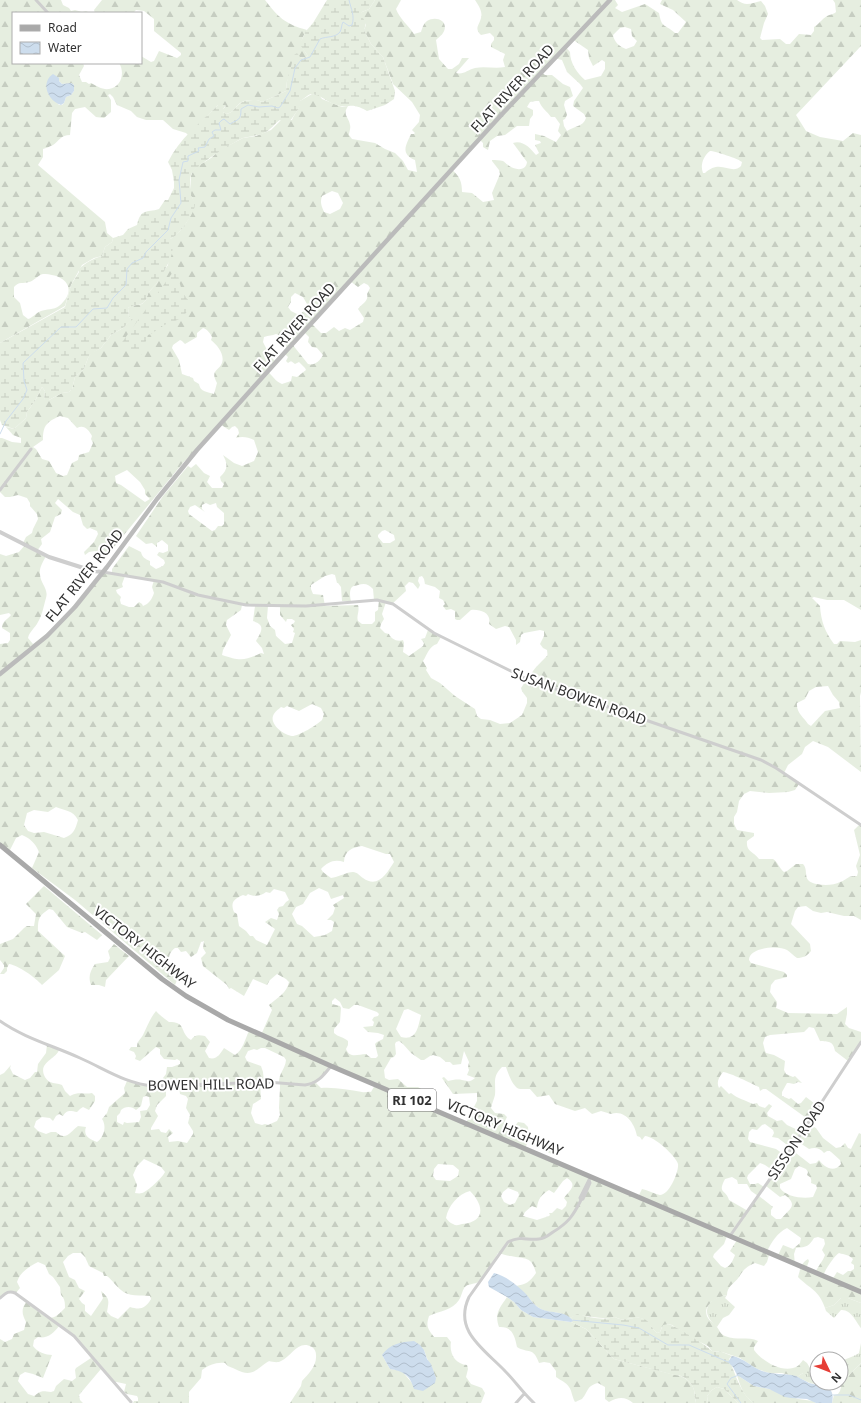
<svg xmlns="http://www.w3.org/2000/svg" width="861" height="1403" font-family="'Noto Sans',sans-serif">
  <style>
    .grass { fill: url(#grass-tufts) }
    .forest { fill: url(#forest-firs); fill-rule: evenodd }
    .wetland { fill: url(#wetland-marsh) }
    .cemetery { fill: url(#cemetery-stones) }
    .water { fill: url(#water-waves) }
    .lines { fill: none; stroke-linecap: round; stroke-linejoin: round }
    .stream { stroke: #cddded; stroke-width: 1 }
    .minor { stroke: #cecece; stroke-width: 3 }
    .tertiary { stroke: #cecece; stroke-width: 4 }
    .secondary { stroke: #bbb; stroke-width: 4.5 }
    .primary { stroke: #a9a9a9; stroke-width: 5 }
    .labels { text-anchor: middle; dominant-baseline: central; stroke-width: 4; stroke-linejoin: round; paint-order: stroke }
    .shield { fill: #fff; stroke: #6f6f6f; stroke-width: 1 }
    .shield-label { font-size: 13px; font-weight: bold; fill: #313131 }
    .street-label { font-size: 14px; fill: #313131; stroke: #fff }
  </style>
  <defs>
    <pattern id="grass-tufts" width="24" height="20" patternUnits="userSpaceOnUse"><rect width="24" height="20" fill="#e6eee0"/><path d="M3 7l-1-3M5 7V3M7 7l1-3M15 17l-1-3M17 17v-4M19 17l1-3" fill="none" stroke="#c6cdc1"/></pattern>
    <pattern id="forest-firs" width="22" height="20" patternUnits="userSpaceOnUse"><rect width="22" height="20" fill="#e6eee0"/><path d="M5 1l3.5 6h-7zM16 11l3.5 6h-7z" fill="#c6cdc1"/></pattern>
    <pattern id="wetland-marsh" width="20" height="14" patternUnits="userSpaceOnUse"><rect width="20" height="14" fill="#e6eee0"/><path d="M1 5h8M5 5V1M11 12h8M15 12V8" fill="none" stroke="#c6cdc1"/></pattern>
    <pattern id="cemetery-stones" width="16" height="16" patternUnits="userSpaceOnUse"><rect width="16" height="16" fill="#e6eee0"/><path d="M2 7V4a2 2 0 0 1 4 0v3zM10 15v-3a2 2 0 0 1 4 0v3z" fill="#c6cdc1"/></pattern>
    <pattern id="water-waves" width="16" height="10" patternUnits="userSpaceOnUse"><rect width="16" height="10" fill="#cddded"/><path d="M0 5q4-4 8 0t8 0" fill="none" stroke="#b0becc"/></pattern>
  </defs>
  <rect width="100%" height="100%" fill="#fff"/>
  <path class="grass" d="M 727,1295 L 725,1298 L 735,1307 L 729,1315 L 723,1318 L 717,1327 C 699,1313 707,1298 727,1295 Z
    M 841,1298 L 848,1298 L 861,1303 L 861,1328 C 856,1322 851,1309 841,1310 L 834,1318 L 826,1311 L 825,1308 L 834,1305 Z
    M 861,1343 L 861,1363 L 847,1377 L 841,1379 C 841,1374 839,1366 841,1362 C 842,1360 855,1356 859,1353 Z
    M 803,1373 C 809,1372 812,1374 817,1378 L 817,1383 L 822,1383 L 820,1385 L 810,1383 L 797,1377 Z"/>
  <path class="forest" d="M 0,0 L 61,0 L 63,5 L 69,8 L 71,11 L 75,10 L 82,12 L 86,11 L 88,12 L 88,13 L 13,13 L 13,63 L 83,63 L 84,66 L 79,75 L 82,82 L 86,82 L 89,84 L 91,83 C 96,86 103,90 109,89 C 122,87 125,72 119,63 L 141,63 L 141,56 L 151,62 L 154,61 L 159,51 L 177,58 L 181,55 L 181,53 L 154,31 L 154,19 L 144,11 L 136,10 L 133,13 L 95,13 L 94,10 L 102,0 L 265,0 C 278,17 285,24 307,30 C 299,43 300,44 308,56 L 303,58 L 300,57 L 287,81 L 286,91 L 262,102 C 258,100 256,100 252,100 C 234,100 238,112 226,114 L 223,112 L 223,109 L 226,106 L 218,105 L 188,135 L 186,133 L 173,129 L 163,120 L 146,120 L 137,117 L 131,111 L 117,105 L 113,97 L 110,94 L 108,95 L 111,100 L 111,112 L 104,118 L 96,117 L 85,107 L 75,109 L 72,113 L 70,135 C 61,135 59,141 53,145 C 49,147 46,148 43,149 L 43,157 L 38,165 L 105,222 L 107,233 L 113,238 L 112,242 L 105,247 L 102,256 L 94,258 L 82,265 L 71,285 L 65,306 L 0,343 ZM 59,81 L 62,84 L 71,83 L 74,85 L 74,91 L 71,95 L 66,97 L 64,103 L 62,105 L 59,105 L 56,101 ZM 43,274 C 65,274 79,289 59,306 C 54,310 46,309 41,311 C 35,313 33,318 28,319 L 23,315 L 20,303 L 14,297 L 14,287 C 19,281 23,284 29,282 C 34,281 38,275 43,274 Z
    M 375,0 L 401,0 L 396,9 C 399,18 409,26 414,34 L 421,32 C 422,28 424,23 427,21 C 436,15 450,21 443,33 C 442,35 438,38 436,40 L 439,59 L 448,69 L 452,69 L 459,64 L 462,58 L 469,58 L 456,73 C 464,75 467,70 475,68 C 485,66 495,69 505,67 L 503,60 L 505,54 L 491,47 L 491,44 L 494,40 L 494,37 L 490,33 L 481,35 C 474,28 479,26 481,18 C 483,11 478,5 475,0 L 615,0 L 618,5 L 615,8 L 622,12 L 645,4 L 659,13 C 662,29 664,23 675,33 L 678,33 L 686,22 L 673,10 L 660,4 L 662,0 L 737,0 C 746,7 751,3 761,1 L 765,6 L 768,14 L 764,23 L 760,38 L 762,40 L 780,39 L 786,44 L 790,44 L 799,34 L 811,35 L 814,31 L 814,27 C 819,24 822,19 827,16 C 830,14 833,15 836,12 L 835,3 L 833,0 L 861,0 L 861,46 L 796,115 L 806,131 L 820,137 L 843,141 L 853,133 L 861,135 L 861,610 L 844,600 L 827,600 L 814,597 L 812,598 L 820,606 C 821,621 825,632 834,644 L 837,644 L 840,641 L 855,642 L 861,640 L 861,692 L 860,696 L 861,772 L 828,747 L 813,741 L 805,747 L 802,754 L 788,765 L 784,773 L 799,784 L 795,790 L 788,792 L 769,793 L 750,791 L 744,794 L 739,801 L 737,812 L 734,817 L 734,824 L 737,830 L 754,833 L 754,836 L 747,841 C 746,852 753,851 759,859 L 773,859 C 778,862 779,868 784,872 L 787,871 L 796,864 L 803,864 C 808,869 804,877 809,881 C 816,886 833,886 840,882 C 849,879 846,876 857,876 L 858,872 L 856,866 L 860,855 L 854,830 L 859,825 L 861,825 L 861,920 L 854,916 L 844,916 L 827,912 L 821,913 L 813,911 L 806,906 L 798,907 L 795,911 L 791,924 L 810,944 L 811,951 C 807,956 803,958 797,958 C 794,956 790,952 787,950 C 779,945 749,947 749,960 L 751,963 L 784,972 L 787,975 L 787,977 L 775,980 L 771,985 L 770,992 L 777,1002 L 776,1008 L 788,1013 L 837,1014 L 847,1007 L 847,1014 L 845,1024 L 849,1028 L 861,1032 L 861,1042 L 848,1061 L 835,1051 C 833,1040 828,1042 820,1041 L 814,1028 L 809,1027 L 804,1032 L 770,1035 L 765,1037 L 763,1043 L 765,1051 L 766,1053 L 774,1055 L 785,1061 L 784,1070 L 786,1074 L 793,1077 L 795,1076 L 802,1083 L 798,1082 L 794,1084 L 789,1083 L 787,1083 L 782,1092 L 782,1096 L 789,1099 L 791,1098 L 798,1104 L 801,1103 L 806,1097 L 819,1107 L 809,1120 L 766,1089 L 763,1089 L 760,1091 L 759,1087 C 750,1083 731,1073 723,1072 C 719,1077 716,1082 719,1088 L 721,1086 L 729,1094 L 731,1093 C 738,1099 745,1100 753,1104 L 757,1103 L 759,1106 L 765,1108 L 769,1104 L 772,1106 L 767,1113 L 768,1116 L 777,1121 L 782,1120 L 787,1125 L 802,1132 L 808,1124 L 816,1128 L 823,1138 L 836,1148 L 841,1147 L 845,1143 L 848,1148 L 851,1149 L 859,1133 L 861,1134 L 861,1303 L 848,1298 L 841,1298 L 834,1305 L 825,1308 C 819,1290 810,1289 798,1277 C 800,1270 801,1263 808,1259 L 809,1261 L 806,1269 L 815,1273 C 818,1266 823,1261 825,1255 L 822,1250 L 825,1244 L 824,1239 L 818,1237 L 814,1238 C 809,1246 807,1247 796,1248 L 794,1254 L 795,1265 L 777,1257 L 783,1245 L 793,1249 L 800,1243 L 801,1238 L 787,1228 C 777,1233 772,1242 767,1251 L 769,1255 L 767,1262 L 764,1266 L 755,1263 C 746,1267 744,1269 739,1277 C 734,1284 727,1286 727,1295 C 716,1297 701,1306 708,1318 C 710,1322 715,1323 717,1327 C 720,1331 720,1334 725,1336 C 737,1341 748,1336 758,1341 L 754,1347 L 754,1350 C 761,1360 780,1372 793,1368 C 798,1367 800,1364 803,1360 L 807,1363 L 810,1368 L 817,1373 L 817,1378 L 808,1373 L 803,1373 L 797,1377 L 782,1373 L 769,1373 L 757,1369 L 740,1358 L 722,1352 L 712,1351 L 708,1346 L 696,1340 L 672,1325 L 668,1324 L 662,1327 L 660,1332 L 657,1333 C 651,1328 649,1320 640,1318 C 631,1317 623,1322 615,1317 C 599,1322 584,1311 570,1318 C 559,1310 553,1314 543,1310 C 534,1306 532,1301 526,1295 C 523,1291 519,1289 516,1286 C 526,1284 530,1282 536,1273 C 532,1256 525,1259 511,1256 C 507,1256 503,1254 498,1253 C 494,1260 483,1278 478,1282 C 475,1284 469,1284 466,1286 C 462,1289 462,1296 459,1300 C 453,1310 439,1311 429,1316 C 426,1326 427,1328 434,1337 L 447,1337 L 451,1342 C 449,1353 455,1364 467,1365 L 468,1369 L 466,1377 L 471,1384 L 482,1388 L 485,1393 L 481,1403 L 290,1403 L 301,1386 L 302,1381 C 308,1374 317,1366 316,1355 C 316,1352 315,1349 312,1347 C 298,1339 292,1356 281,1361 C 278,1363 273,1362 269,1361 C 255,1370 252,1378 235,1369 C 231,1367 228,1367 225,1363 C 216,1362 209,1365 202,1370 L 201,1378 L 189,1392 L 189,1403 L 133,1403 L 134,1401 L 138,1401 L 138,1398 L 137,1396 L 127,1394 L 124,1392 L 126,1384 L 112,1381 L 101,1369 L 79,1395 L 80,1400 L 83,1403 L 0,1403 L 0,1339 L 5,1342 L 12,1339 L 14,1334 L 24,1330 L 26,1322 C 22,1314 21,1310 26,1302 L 47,1318 C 55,1319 60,1313 65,1308 C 65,1303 65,1299 61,1295 L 60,1287 L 53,1277 L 49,1274 L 45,1265 L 38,1262 C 30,1266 20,1272 17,1282 L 20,1288 L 15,1294 L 10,1292 L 0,1298 L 0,1075 L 4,1073 L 11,1065 L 10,1068 L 13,1074 L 25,1080 L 30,1078 L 35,1072 L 37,1072 L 38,1064 L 46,1053 L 47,1045 L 59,1050 C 56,1059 39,1062 44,1075 C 45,1078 48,1081 50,1082 C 54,1084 58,1083 62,1085 L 65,1091 L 70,1096 C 80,1091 83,1095 92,1093 L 95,1096 L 95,1101 L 89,1110 L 83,1107 L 80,1109 L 77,1112 C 71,1111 67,1109 63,1116 L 59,1114 L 56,1116 L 53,1121 L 50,1118 L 42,1117 L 36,1121 L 34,1127 L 38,1131 L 46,1134 L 51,1132 L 56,1132 C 66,1142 71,1131 78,1126 L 86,1127 C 83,1136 89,1139 97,1142 C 104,1137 107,1126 102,1119 L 107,1113 L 109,1107 L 125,1093 L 124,1088 L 127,1081 L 141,1085 L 164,1086 L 163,1078 L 166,1074 L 167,1067 L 172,1067 L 180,1064 L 180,1061 L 177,1059 L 175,1060 L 164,1059 L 160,1054 L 160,1049 L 156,1047 L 140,1061 L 135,1059 L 136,1056 L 134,1052 L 129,1050 L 131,1047 L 137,1047 C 137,1041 140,1040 143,1035 C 147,1027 150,1018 156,1011 C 159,1015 164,1018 169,1022 C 185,1022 180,1029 188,1038 L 191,1040 C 195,1034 199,1035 205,1036 L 210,1042 L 205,1051 L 209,1058 C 217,1060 220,1054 224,1048 L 235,1055 C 243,1050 245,1039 249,1031 L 261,1035 L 272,1010 L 269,1005 C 277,998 287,993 289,982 L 286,979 L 277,974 L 270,980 L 267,985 L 253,979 L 244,996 L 231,988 L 229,989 L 227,985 L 203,966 L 201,958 L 206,953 L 203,948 L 204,941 L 201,942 L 197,953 L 191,957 L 186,951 L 181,952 L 178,948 L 175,948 C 164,956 169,972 177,980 L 175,985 L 75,900 L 32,868 L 39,852 C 35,843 31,839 22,835 L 16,838 L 9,852 L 0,844 L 0,644 L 8,643 L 10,640 L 10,633 L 2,628 C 2,621 7,620 11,615 L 9,613 L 0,615 L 0,554 L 6,556 L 19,552 L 25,545 L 23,543 L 26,537 L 32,533 L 33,529 L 38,519 L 37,514 L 30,506 L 30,503 L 27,498 L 18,495 L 10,497 L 5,497 L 0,492 L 0,438 L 2,438 L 12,442 L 21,443 L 21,438 L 13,435 L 6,427 L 14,429 L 26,418 L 27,412 L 35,401 L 42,387 L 45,391 L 44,400 L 49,400 L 62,393 L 69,392 L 72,389 L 75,377 L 84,369 L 88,358 L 91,353 L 101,348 L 111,335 L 123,328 L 132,319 L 129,317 L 128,308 L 131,306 L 142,304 L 146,300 L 148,293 L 157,283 L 160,276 L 168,265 L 170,239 C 180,235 201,207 191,196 L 191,176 L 193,171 L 198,166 L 211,158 L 220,150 L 243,138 L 256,136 L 271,130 L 281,120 L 292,120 C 295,112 300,110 300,101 L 312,94 L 319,95 L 322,99 L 342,107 L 348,106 C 342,115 349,117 350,125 C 351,128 349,132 349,135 L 352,139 L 375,143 L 385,149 L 395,153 L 403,161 L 408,170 L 417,172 L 415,160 C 400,154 406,145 411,134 L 414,134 L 415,133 L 412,130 L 419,122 L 420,115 L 412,102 L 393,84 L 383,57 L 371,44 L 364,30 L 366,25 L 360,15 L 362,12 L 369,9 ZM 625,27 L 631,29 L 632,36 L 637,41 L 634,46 L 626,49 C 620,47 614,42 613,35 L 620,28 ZM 572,39 L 588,50 L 589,58 L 593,66 L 602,60 L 605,62 L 605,69 L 601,76 L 585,80 C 577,73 570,63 570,52 L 565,46 ZM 554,58 L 562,60 L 567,72 L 580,84 L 583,88 L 574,101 L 573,106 L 584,114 L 586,118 C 583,127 574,126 567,131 L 564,126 L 563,120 L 565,119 L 567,115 L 564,105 L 565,101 L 573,96 L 570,87 L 563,84 L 552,75 L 545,75 L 541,72 ZM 536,101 L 539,101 C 542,109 547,111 551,117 L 555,117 L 560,124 L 558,131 L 561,135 L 556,142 L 544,136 L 535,134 L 535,140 L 540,141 L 541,143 L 535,145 L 539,153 L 536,155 C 530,148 523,140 513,143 L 527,162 C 526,172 514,170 508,165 C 505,163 505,162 503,161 C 500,160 495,160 492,160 L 492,161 L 499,170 L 500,174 L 492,193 L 494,200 L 483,202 L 472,193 L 462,192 C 462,182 460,176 451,169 L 479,139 L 483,143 L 483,147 L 488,150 L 490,141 L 497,136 L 505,135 L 517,126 L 529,126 L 530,119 L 533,115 L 533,110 L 527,107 L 530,102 ZM 710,151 C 715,151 739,159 742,162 L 741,166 C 731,176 721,158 705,173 L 703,173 C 700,166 703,156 710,151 ZM 332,191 L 338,193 L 343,203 L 340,209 L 330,214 L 324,212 C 321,205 320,202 322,196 ZM 350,281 L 358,287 L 364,283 L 368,285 L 370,288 L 367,294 C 369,301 362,304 358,309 L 364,318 L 363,322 L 350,330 L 345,328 L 339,331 L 334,327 L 326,333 L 321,333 L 311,323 ZM 295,293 L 303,297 L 307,304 L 304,311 L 299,315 L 291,311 L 288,307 L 291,302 L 291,297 ZM 203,328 C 207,329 210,333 212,337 L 211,340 C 217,345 225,354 222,363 C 218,372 210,370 217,383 L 214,394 C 208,392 200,392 199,384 L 194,381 L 193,378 L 182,374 L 179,360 L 172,348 L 173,345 L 180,340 L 182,341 L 185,344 L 197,337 L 197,333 ZM 304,332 L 309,337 L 308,342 L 312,347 L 317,348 L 323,355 C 320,361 314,366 308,364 L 292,344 ZM 276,334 L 279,335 C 283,341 282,344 287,349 L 284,353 L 288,357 L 286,361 L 288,363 L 291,361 L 295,364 L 299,362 L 305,368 L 306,370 L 297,377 L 292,376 L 291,381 L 282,384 C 275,381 273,376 267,371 L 275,361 L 270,356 L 268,349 L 266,348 L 263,342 L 264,337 C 269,335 272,336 276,334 ZM 60,416 L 68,418 L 77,428 C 84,424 89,430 92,436 L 91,439 L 93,443 L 89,452 L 79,455 L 78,460 L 72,463 L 67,475 L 63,476 L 56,473 L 49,461 L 42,459 L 36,449 L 33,447 L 43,440 C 43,426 46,422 60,416 ZM 220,424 L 229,430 L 232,427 L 235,426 L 238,429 L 239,433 L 236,438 C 242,436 248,437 254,440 L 258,452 L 254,461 L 242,466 L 234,463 L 223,455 C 228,464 228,470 220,477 L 221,481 L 224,484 L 222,488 L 212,488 L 207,482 L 210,476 L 204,473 L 196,464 L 191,468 L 188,466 L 163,496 L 136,536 L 146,544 L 152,543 L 157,547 L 157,543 L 162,540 L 168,545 L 168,551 L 163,553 L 159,552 L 157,555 L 164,560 L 165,563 L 163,566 L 156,569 L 150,565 L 150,561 C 145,559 142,557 141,552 L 129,546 L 112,569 L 112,572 L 102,572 L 56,626 L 33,644 L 28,638 C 29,632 35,628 38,622 C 42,616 44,605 46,598 C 49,589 40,583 40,574 C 39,568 43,562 46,556 L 37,551 L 42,544 L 41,539 L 50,532 L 55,517 L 61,514 L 62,510 L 55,503 L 58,499 L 73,512 L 80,515 L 83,525 L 87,529 L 90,528 L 97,531 L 98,534 L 94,542 L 84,552 L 85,555 L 89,552 L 95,551 L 105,558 L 182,464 ZM 127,470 L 140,482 L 145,490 L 145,494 L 150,499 L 145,502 L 121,485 L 116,483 L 115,476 ZM 206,503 L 210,505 L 216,503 L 217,507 L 224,513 L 224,524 L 222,526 L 218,526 L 215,530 L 212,531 L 189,514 L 188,511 L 190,507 L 195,505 L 205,512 L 202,509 L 202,505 ZM 385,530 L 394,535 L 395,540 L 390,543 L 383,543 L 378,537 L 378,535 L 382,531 ZM 332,574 L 335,575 L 337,583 L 338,583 L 341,587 L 342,601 L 351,601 C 350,597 349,590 352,587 C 354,585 356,586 358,585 C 365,583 368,584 373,589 L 374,600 L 379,600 L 378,610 L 375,612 L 375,621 L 372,624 L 362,624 L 358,621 C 356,616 360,611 358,605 L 325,606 L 323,595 L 313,594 L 311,589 L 311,585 L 325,576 ZM 125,576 L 154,580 L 152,587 L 154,593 C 152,599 149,604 143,606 L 142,604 L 139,602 L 134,607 L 129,607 L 121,604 L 120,600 L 121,597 L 117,593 L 116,590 L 123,587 L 122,584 ZM 422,576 L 424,579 L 425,584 L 435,587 L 440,591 L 439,598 L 443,600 L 445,604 L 443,606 L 446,610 L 451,609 L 455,611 L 455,619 L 457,620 L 460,620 L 471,610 C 480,609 492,613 489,624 L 496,629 L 505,626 L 509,627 L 516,640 L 516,645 L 520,642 L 521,635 L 524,633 L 540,630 L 544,631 L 544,636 L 540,644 L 543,648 L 547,650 C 547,652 548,654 547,656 C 546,657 543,660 542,661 C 537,666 531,672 529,679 L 527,679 L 521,688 L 522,691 L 527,698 L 527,703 L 522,715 L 510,723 L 500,724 L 490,720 L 481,719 L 477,716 L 475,709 L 455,696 L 440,683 L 431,678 L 426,670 L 427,668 L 423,661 C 427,655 429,646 437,644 L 441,637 L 428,630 L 425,638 L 421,639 L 424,643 L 423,646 L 409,656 L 403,652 L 404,643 L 403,640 C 397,642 391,639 389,634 L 385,633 L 380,628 L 381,624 L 384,619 L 382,614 L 386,602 L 392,604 L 406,591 L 405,586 L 409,582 L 413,583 L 418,589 L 420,585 L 418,581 L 419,577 ZM 242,605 L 255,606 L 253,621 C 255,622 257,622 259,624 C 265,628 258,637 256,641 L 262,648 L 264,654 L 261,653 C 244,661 240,661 222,655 L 223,650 L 231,635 L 226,625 L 227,620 L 241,610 ZM 268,606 L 280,607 L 280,615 L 286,622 L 287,619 L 292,619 L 295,621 L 294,623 L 291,625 L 294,629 L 293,632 L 295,633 L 292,643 L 285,644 L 276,636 L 275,630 L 270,626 L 267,618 ZM 828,686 L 833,695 L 839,702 L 840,708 L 825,711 L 811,726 L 808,724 C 804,717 796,713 797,703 L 805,699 L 809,691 L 816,687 ZM 312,704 L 321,708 L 324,714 C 323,716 323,718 322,720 C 317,725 299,736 292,736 C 284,735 270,725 273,716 C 275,711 278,710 281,707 L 284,708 L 287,706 L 299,711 ZM 56,807 C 65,811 73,810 78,820 C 75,830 74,834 64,838 L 44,832 L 34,833 L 28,831 L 24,825 L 27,813 L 34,810 L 48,812 ZM 362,846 L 386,854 L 390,854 L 394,862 C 387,873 378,889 363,878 C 360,876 357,872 353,872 C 347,872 338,877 331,878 L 323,872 L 321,869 C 328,862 334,859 344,862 C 344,851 353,847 362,846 ZM 319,888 L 328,892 L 331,899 L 343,895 L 344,898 L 333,905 L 335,908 L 333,914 L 327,920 L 331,920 L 334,922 L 332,931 L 325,935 L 314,937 L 302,926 L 297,924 L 292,914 L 296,907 L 303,904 L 310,893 ZM 274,889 L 285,892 L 289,900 L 286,902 L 283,906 L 279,907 L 277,910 L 279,914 L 277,920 L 271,918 L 265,922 L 275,929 L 267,945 L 256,940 L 253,936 L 250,936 L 246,931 L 239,926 L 237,914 L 234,912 C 230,902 234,899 243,895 L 246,896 L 248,894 C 253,897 262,896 266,892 L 270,893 ZM 335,998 L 340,1002 L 343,1008 L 349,1009 L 354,1005 L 358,1005 L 377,1012 L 379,1014 L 378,1016 L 374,1017 L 372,1020 L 374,1022 L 373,1026 L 363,1027 L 368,1032 L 378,1033 L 384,1035 L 383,1039 L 377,1042 L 375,1044 L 378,1056 L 376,1058 L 371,1058 L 366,1054 C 358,1054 350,1059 346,1049 L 348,1045 L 348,1041 C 344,1037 338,1037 334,1033 L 334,1029 L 340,1022 L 341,1008 L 340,1006 L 332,1004 L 332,1001 ZM 408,1009 L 421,1015 C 418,1027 417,1041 401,1037 L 396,1029 L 404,1010 ZM 399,1041 L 403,1044 L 411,1053 L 421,1060 L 424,1060 L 430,1056 L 433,1055 L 440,1057 L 446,1062 L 450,1062 L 453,1065 L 461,1064 L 464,1051 L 469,1062 L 468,1067 L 469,1070 L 467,1075 L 475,1078 C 469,1083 469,1081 462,1080 C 458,1079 452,1080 448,1081 L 444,1077 L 442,1078 L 453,1094 L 477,1093 L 477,1101 L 473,1109 L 474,1115 L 469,1117 L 466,1123 L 418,1103 L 423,1090 L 418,1087 L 407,1087 L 398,1079 L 389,1080 L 385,1078 L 384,1070 L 391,1058 L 394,1057 L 396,1054 L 395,1044 L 396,1042 ZM 261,1048 L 265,1048 L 284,1057 L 286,1060 C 285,1070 279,1072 279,1083 L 280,1084 L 280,1087 L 279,1108 L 280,1115 L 277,1121 L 268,1125 L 265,1124 L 262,1125 L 255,1123 L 251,1113 L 253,1104 L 261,1099 L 260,1083 L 264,1082 L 263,1072 L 261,1066 L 247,1061 L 245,1057 L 248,1051 L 254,1049 L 257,1050 ZM 332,1066 L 375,1085 L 371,1092 C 368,1091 365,1093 362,1092 C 349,1090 335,1087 321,1088 L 316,1083 ZM 502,1067 L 506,1067 C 508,1073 513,1088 520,1089 C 523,1089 526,1089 530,1089 L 537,1097 L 549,1095 L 555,1104 L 575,1111 L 585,1108 L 592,1114 L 601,1111 L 611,1114 C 625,1109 635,1124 637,1136 L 640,1137 L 642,1140 L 645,1136 C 654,1136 676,1156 678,1164 C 679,1172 669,1195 660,1195 C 654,1194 648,1190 642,1189 L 638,1197 L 525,1148 L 529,1140 L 528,1127 L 524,1123 L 518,1122 C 514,1127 512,1130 506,1128 L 504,1123 L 507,1117 L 504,1114 L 495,1113 L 491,1108 C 492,1103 494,1099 495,1095 C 496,1082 492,1077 502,1067 ZM 166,1086 L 179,1086 L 180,1094 L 186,1096 L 188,1099 L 186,1108 L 190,1115 L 188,1123 L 193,1131 L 193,1134 L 187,1143 L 178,1141 L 169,1142 L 168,1137 L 173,1133 L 169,1129 L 166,1133 L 161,1132 L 159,1129 L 151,1130 L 151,1128 L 158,1116 L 155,1111 L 157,1105 L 166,1096 ZM 146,1096 L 149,1097 L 150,1105 L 147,1110 L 140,1111 L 141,1117 L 139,1122 L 127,1123 L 124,1122 L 123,1125 L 117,1122 L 117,1116 L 120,1113 L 121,1110 C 125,1106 132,1106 136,1110 L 141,1106 L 143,1097 ZM 765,1124 L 773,1130 L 774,1133 L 772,1137 L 778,1138 L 791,1148 L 797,1141 L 809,1149 C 815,1147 820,1148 824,1153 L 827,1151 L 830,1151 L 840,1160 L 841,1164 C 834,1173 825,1168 819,1160 L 816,1163 L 810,1164 L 792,1150 L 786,1156 L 776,1149 L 750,1142 L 748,1139 L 749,1132 L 752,1129 L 757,1130 L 762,1125 ZM 144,1159 L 161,1167 L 165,1172 C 163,1177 147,1192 142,1193 C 139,1194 137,1193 135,1193 L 137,1185 L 133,1175 L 137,1166 ZM 760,1163 L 765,1165 L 775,1172 L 766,1186 L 780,1197 L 785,1195 C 799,1206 789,1209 781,1219 L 776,1219 L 771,1215 L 771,1210 L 773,1207 L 759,1196 L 764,1187 L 758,1183 L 755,1184 L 750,1184 L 747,1178 L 748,1175 ZM 438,1164 L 453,1165 L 459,1170 L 458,1176 L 450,1181 L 436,1180 L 433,1176 L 434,1169 ZM 799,1166 L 806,1169 L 808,1172 L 807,1175 C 810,1177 812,1178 811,1183 L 816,1185 L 817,1188 L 813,1197 C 803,1199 786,1197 780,1188 L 780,1184 L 791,1179 L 795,1169 ZM 732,1177 L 737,1180 L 738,1184 L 747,1184 L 751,1191 L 758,1196 L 748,1211 L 729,1200 C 726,1189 717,1194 725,1179 ZM 567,1178 C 578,1185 570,1190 564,1198 L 567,1202 L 566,1206 L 562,1210 L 557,1208 L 552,1213 L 549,1213 L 550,1215 L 549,1216 L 537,1220 L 523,1216 L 525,1212 L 532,1206 L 537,1208 C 538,1199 541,1195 549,1190 L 554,1193 L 563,1181 ZM 508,1188 L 518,1192 L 519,1195 L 515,1203 L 510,1205 L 504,1202 L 501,1196 L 503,1192 ZM 470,1191 C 484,1205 486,1222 462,1224 C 459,1225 456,1226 453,1224 C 450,1223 448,1221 446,1218 C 448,1206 458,1194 470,1191 ZM 727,1236 L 737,1240 L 730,1251 L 735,1255 C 733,1260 731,1266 725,1268 L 721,1266 L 713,1257 L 714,1254 L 724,1244 ZM 73,1253 L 81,1253 L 85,1257 L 89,1266 L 103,1273 L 104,1276 L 107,1276 C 113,1281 116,1286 121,1290 C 128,1297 141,1295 150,1296 L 151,1299 C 145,1309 140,1310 130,1307 L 118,1319 L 111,1316 L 107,1312 C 109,1300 110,1299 101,1291 L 103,1298 L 102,1300 L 91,1316 L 85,1311 L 85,1305 L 82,1303 L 79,1299 L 85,1291 L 79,1288 L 75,1280 L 69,1277 L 63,1262 L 68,1256 ZM 839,1253 C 845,1255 848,1254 853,1259 L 851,1263 L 854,1265 L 854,1269 L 851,1271 L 848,1271 L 843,1275 L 837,1272 L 832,1280 L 823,1276 C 825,1270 834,1256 839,1253 ZM 59,1326 L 75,1338 L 91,1358 L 76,1368 L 75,1370 L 76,1378 L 72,1381 L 64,1379 L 56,1386 L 54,1391 L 51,1392 C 42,1391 42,1390 34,1396 L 28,1394 L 18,1381 L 20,1375 L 25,1372 L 33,1374 L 43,1378 L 52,1355 C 46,1355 37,1352 33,1346 L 34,1340 L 38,1337 C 47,1339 54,1333 59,1326 ZM 424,1350 C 427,1360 432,1368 436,1378 L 412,1383 L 402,1371 L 390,1369 L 382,1355 Z
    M 44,886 L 102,935 L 97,940 L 85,932 L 82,933 L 67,927 L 53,910 L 49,909 C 39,916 38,918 38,931 L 65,956 L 59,970 L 42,985 C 36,978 18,965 9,964 L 7,968 L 7,971 L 4,974 L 0,974 L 4,968 L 4,965 L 0,960 L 0,944 L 13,939 L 24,928 L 27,926 L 34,926 L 36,914 L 26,904 Z
    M 114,944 L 129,956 L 106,980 L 105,987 L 99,985 L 91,985 C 88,977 90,971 95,964 L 108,962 L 110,958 L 108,951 Z
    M 507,1297 L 514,1302 L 521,1310 L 533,1317 L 571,1322 L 586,1329 L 614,1359 L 675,1375 C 683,1375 692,1382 694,1390 C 695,1395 695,1399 696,1403 L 633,1403 C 625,1396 618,1397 609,1402 L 605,1399 L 605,1387 L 598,1383 C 586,1386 589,1391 582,1399 L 575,1402 C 572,1397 572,1391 569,1387 C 566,1382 560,1380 556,1377 L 556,1371 L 550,1363 L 544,1362 L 539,1363 C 533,1346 528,1354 517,1347 C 515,1336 512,1326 499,1327 C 494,1313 500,1308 507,1297 Z
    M 861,1363 L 861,1403 L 832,1403 L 834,1395 L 838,1394 L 840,1391 L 841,1387 L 837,1383 L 841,1383 L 841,1379 L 847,1377 Z
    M 737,1375 L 754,1386 L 769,1389 L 798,1399 L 813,1401 L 816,1403 L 754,1403 C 744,1397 740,1386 737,1375 Z
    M 717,1387 L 724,1389 L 738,1403 L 708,1403 L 707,1396 L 712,1390 Z"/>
  <path class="wetland" d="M 327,0 L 375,0 L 369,9 L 362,12 L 361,15 C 365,21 367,23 364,30 L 371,44 L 383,57 L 395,91 L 394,99 L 385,105 L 367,111 C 362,108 355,105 349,106 C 345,106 341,107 337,105 C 328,103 320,94 311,94 C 307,95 304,99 300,101 C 301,102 301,103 301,104 C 301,106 291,120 290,121 C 288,123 287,123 284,123 L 280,120 C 274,124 271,130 264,133 C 257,136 250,136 243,138 C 234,142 194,166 191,175 C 189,181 192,190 191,196 C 193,199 195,201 195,205 C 194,214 179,236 170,239 C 179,251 163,272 157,283 C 155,286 151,289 149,292 C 147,295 147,299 145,301 C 142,306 133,304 128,308 L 129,317 L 133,319 L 123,328 L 111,335 L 101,348 L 91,354 L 88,358 L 84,369 L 75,377 L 72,389 L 69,392 L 62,393 L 49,400 L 44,400 L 45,391 L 42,387 L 35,401 L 27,412 L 26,418 L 14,429 L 2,425 L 0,420 L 0,343 L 65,307 L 71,285 L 79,272 L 79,269 C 85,263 94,258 102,256 L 105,247 L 112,242 L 113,238 L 123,235 L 128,229 L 137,225 C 141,208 146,213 159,209 L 165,200 L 168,200 L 174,188 L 174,182 L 172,170 L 168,162 C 179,139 200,123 218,105 L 226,105 L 223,109 L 223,112 L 226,114 C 238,112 234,100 253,100 C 257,100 258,100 262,102 L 286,91 L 287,81 L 294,55 L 297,53 L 300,57 L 303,58 L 308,56 L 301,46 L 301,41 L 306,31 L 313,23 Z
    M 178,265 C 177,278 181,293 190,302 C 187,320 176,320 162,326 C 157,329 154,333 148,335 L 141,355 L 133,354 L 120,345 Z
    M 577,1314 C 590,1317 602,1321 615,1317 C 624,1323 634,1315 644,1319 C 650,1321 652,1329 657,1333 L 660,1332 L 663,1325 C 667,1324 670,1324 673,1326 C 680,1329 709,1347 712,1351 L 722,1352 L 732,1356 L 729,1359 C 735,1373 741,1395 754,1403 L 738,1403 L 724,1389 L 717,1387 L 712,1390 L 707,1396 L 708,1403 L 696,1403 C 695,1399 695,1394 694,1390 C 692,1382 683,1374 674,1375 L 614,1359 L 586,1329 L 571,1322 L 573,1320 L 570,1318 Z"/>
  <path class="cemetery" d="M 546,1142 L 561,1150 L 557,1157 L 542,1149 Z"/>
  <path class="water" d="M 53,74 L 59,78 L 59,81 L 62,84 L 71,83 L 74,85 L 74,91 L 71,95 L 66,97 L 64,103 L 61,105 C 48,101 40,83 53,74 Z
    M 494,1273 C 506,1276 517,1285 526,1294 C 531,1300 533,1305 541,1309 C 551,1314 566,1310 573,1321 L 571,1322 L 533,1317 L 521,1310 L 514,1302 L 507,1297 L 489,1287 L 488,1282 Z
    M 414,1341 L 420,1345 L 424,1350 L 427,1359 L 431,1364 L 436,1378 L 435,1383 L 423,1391 L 414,1389 C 410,1375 403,1371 390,1369 L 382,1355 C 390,1344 400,1342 414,1341 Z
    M 732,1356 C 744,1358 751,1367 762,1371 C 773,1375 784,1373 796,1376 C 800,1378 805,1381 809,1383 C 822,1387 836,1384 832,1403 L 816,1403 L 807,1399 L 791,1398 L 785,1397 L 769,1389 L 754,1386 L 737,1375 L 733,1367 L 728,1362 Z"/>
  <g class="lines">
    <path class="stream" d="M 0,434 L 6,421 L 23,399 L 27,390 L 24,381 L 23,363 L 61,327 L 76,327 L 93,309 L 107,308 L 113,298 L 126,285 L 127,269 L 132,263 L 143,258 L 146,252 L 168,230 L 171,218 L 181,203 L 179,180 L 183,162 L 188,161 L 188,156 L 199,151 L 198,148 L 205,147 L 209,139 L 214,136 L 212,132 L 215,130 L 221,130 L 219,123 L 222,120 L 224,119 L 230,124 C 238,119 241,121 241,109 L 248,105 L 259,107 L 272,106 L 278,108 L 280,107 L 290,91 L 295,68 L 301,60 L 310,57 L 320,39 C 327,36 335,38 340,32 C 342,28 341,26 343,22 L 349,26 L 352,25 C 355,16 351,9 349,0
      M 571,1320 L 623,1325 L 639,1328 L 668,1345 L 689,1345 L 728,1362
      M 739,1375 L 731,1378 L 727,1384 L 741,1403
      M 833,1395 L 849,1395 L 861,1400"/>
    <path class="minor" d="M 36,0 L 48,13
      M 0,490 L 31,449
      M 103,572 L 163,582 L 198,595 L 246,605 L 306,606 L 377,600 L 393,604 L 434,633 L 527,679 L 761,760 L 776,768 L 861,825
      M 0,1021 C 24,1038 54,1046 80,1058 C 105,1069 126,1084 154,1086 L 267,1082 L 305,1085 C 318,1083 324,1075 331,1066
      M 581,1200 L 580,1198 L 590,1178
      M 730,1236 L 793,1146 L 861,1042
      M 0,1298 C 5,1294 8,1290 15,1293 L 74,1336 L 131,1402
      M 516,1403 L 524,1394
      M 534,1403 C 523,1393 515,1381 505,1371 C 484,1349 453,1331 469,1297 L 508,1242 C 523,1235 526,1241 539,1239 C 544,1239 549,1235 553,1232 C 568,1223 573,1216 581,1200 L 583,1199 L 590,1183 L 589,1180"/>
    <path class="tertiary" d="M 0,532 L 49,557 L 93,571 L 103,572"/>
    <path class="secondary" d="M 0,674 L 47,636 L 75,607 L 107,567 L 157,499 L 197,450 L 287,350 L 504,112 L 610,0"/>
    <path class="primary" d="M 0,845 L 162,979 L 186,996 L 228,1020 L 331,1066 L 861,1292"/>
  </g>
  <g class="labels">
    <rect class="shield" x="388" y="1089" width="48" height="22" rx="3"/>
    <g class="shield-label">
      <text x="412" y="1100">RI 102</text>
    </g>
    <g class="street-label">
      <text transform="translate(512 88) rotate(-47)">FLAT RIVER ROAD</text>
      <text transform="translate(294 327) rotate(-48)">FLAT RIVER ROAD</text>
      <text transform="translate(84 575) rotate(-51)">FLAT RIVER ROAD</text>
      <text transform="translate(579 696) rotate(20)">SUSAN BOWEN ROAD</text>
      <text transform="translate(145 947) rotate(38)">VICTORY HIGHWAY</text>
      <text transform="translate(211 1084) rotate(-1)">BOWEN HILL ROAD</text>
      <text transform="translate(505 1127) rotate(23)">VICTORY HIGHWAY</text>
      <text transform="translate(796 1140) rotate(-56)">SISSON ROAD</text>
    </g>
  </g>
  <rect x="12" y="12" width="130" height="52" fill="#ffffff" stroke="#adadad"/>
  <rect x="20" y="25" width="20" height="6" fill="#a9a9a9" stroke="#adadad"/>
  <text x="48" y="32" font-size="12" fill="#313131">Road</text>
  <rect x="20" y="42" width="20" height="12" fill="url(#water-waves)" stroke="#adadad"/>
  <text x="48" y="52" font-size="12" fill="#313131">Water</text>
  <g transform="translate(829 1371) rotate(133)"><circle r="19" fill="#ffffff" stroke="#adadad"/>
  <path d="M0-3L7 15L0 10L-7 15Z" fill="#e63e36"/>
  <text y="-6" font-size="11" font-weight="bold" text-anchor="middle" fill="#313131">N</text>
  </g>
</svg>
